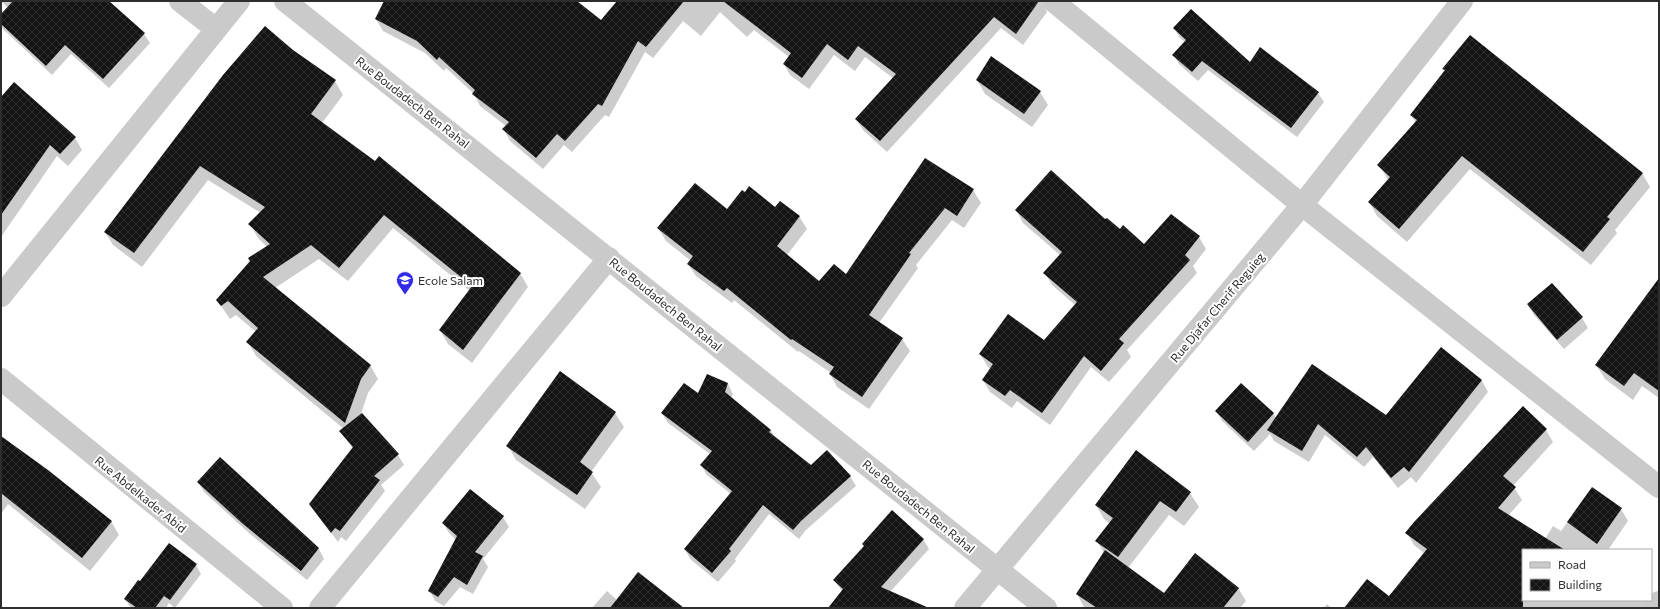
<svg xmlns="http://www.w3.org/2000/svg" width="1660" height="609" font-family="Commissioner,sans-serif">
  <style>
    .shadow { fill: #0003 }
    .building { fill: url(#building-cross-hatch) }
    .lines { fill: none; stroke-linecap: round; stroke-linejoin: round }
    .street { stroke: #cacaca; stroke-width: 22 }
    .labels { text-anchor: middle; dominant-baseline: central; stroke-width: 4; stroke-linejoin: round; paint-order: stroke }
    .street-label { font-size: 12px; fill: #2d2d2d; stroke: #fff }
    .poi-label { font-size: 12px; fill: #2d2d2d; stroke: #fff; text-anchor: start }
  </style>
  <defs>
    <pattern id="building-cross-hatch" width="8" height="8" patternUnits="userSpaceOnUse"><rect width="8" height="8" fill="#141414"/><path d="M0 0l8 8M0 8l8-8" fill="none" stroke="#2e2e2e"/></pattern>
  </defs>
  <rect width="100%" height="100%" fill="#fff"/>
  <path class="shadow" d="M 1,1 L 94,1 L 144,34 L 150,43 L 109,88 L 71,54 L 52,75 L 3,29 L 1,27 L 1,15 L 8,8 Z
    M 385,1 L 575,1 L 601,22 L 618,1 L 1041,1 L 1047,12 L 1023,45 L 1001,28 L 887,152 L 863,130 L 856,119 L 893,78 L 865,57 L 855,71 L 834,55 L 809,89 L 790,75 L 784,64 L 789,57 L 754,30 L 747,37 L 720,12 L 701,36 L 683,21 L 653,58 L 645,52 L 609,117 L 605,115 L 572,152 L 564,145 L 543,169 L 510,141 L 504,129 L 506,126 L 480,106 L 474,94 L 446,68 L 444,71 L 425,53 L 383,31 L 376,19 Z
    M 1174,28 L 1250,64 L 1318,93 L 1324,102 L 1297,137 L 1208,70 L 1198,81 L 1179,64 L 1174,55 L 1185,42 L 1180,38 Z
    M 292,51 L 335,81 L 343,95 L 322,123 L 520,273 L 528,287 L 472,363 L 448,344 L 440,330 L 470,291 L 393,228 L 348,281 L 319,259 L 275,288 L 370,365 L 378,379 L 368,393 L 361,414 L 398,455 L 404,465 L 381,485 L 385,491 L 346,541 L 341,537 L 338,542 L 310,504 L 353,449 L 341,431 L 344,429 L 256,356 L 248,342 L 256,332 L 236,315 L 230,319 L 217,300 L 267,247 L 258,238 L 250,224 L 261,213 L 208,180 L 142,267 L 113,245 L 105,232 Z
    M 1444,69 L 1642,173 L 1650,187 L 1615,230 L 1617,233 L 1591,265 L 1470,169 L 1407,242 L 1377,216 L 1369,202 L 1388,180 L 1379,165 L 1416,123 L 1411,115 L 1445,71 Z
    M 977,80 L 1040,92 L 1048,105 L 1032,127 L 985,94 Z
    M 1,99 L 75,138 L 82,150 L 68,166 L 57,156 L 1,237 Z
    M 925,160 L 973,190 L 981,203 L 964,228 L 952,220 L 916,265 L 918,268 L 879,323 L 902,339 L 910,351 L 869,409 L 837,387 L 830,374 L 831,373 L 799,351 L 798,352 L 734,300 L 732,303 L 696,276 L 688,264 L 691,261 L 666,241 L 658,228 L 728,211 L 775,208 L 799,216 L 807,229 L 787,255 L 819,282 L 846,276 Z
    M 1016,210 L 1105,221 L 1144,245 L 1199,237 L 1206,249 L 1193,266 L 1197,273 L 1127,350 L 1131,357 L 1109,382 L 1091,367 L 1050,425 L 1017,401 L 1012,408 L 990,392 L 983,380 L 991,369 L 988,367 L 980,354 L 1044,341 L 1075,305 L 1052,285 L 1045,273 L 1060,255 L 1023,223 Z
    M 1659,292 L 1659,398 L 1642,386 L 1633,400 L 1605,379 L 1596,365 Z
    M 1528,305 L 1582,318 L 1588,328 L 1564,349 L 1534,315 Z
    M 1441,348 L 1482,381 L 1488,392 L 1416,483 L 1411,477 L 1398,488 L 1373,457 L 1364,467 L 1325,435 L 1309,462 L 1274,441 L 1270,434 L 1254,451 L 1222,421 L 1216,411 L 1241,384 L 1274,414 L 1276,418 L 1386,417 Z
    M 728,384 L 733,394 L 731,398 L 771,430 L 775,438 L 811,466 L 850,476 L 856,486 L 806,530 L 799,539 L 769,514 L 735,559 L 736,561 L 718,582 L 690,559 L 685,549 L 731,494 L 707,475 L 701,465 L 710,454 L 668,423 L 662,413 L 699,395 Z
    M 615,413 L 624,427 L 591,472 L 601,487 L 585,509 L 516,460 L 508,446 Z
    M 1546,430 L 1553,442 L 1513,486 L 1522,500 L 1508,516 L 1545,539 L 1553,526 L 1561,531 L 1592,488 L 1621,509 L 1628,521 L 1608,550 L 1523,550 L 1523,600 L 1651,600 L 1651,593 L 1658,605 L 1655,608 L 1345,608 L 1389,597 L 1424,553 L 1414,545 L 1407,533 Z
    M 1,437 L 111,521 L 119,535 L 90,571 L 8,504 L 1,514 Z
    M 220,458 L 319,549 L 324,559 L 307,580 L 250,534 L 204,492 L 198,482 Z
    M 1190,493 L 1199,507 L 1184,526 L 1169,515 L 1128,568 L 1164,594 L 1238,588 L 1246,601 L 1240,608 L 1084,607 L 1077,594 L 1104,553 L 1097,541 L 1110,524 L 1104,519 L 1096,505 Z
    M 503,517 L 509,527 L 483,559 L 488,567 L 473,594 L 460,587 L 444,606 L 435,601 L 430,591 L 456,540 L 449,533 L 443,523 Z
    M 923,539 L 929,549 L 890,592 L 912,608 L 829,608 L 842,591 L 834,580 Z
    M 196,565 L 201,574 L 175,608 L 169,603 L 166,608 L 131,608 L 125,599 L 140,582 Z
    M 607,591 L 617,600 L 678,608 L 592,608 Z
    M 1327,604 L 1331,608 L 1324,608 Z"/>
  <path class="building" d="M 13,1 L 109,1 L 145,33 L 103,79 L 65,45 L 46,66 L 1,24 L 1,14 Z
    M 384,1 L 577,1 L 601,20 L 617,1 L 684,1 L 646,47 L 638,41 L 602,106 L 598,104 L 565,141 L 557,134 L 536,158 L 502,129 L 509,122 L 472,94 L 475,90 L 439,57 L 437,60 L 417,41 L 375,19 Z
    M 723,1 L 1039,1 L 1016,34 L 994,17 L 880,141 L 855,119 L 896,74 L 858,46 L 848,60 L 827,44 L 802,78 L 783,64 L 791,53 Z
    M 1191,9 L 1250,62 L 1260,47 L 1319,92 L 1291,128 L 1202,61 L 1192,72 L 1172,55 L 1186,40 L 1173,28 Z
    M 265,26 L 293,50 L 336,80 L 311,114 L 375,161 L 379,156 L 521,273 L 463,350 L 439,330 L 472,286 L 384,215 L 339,268 L 311,245 L 263,277 L 371,365 L 361,379 L 345,423 L 246,342 L 258,328 L 228,301 L 221,306 L 216,300 L 250,261 L 248,258 L 270,244 L 248,224 L 265,207 L 200,166 L 134,253 L 104,232 L 223,75 Z
    M 1470,35 L 1643,173 L 1607,217 L 1610,219 L 1583,252 L 1462,156 L 1399,229 L 1368,202 L 1390,177 L 1377,165 L 1417,120 L 1410,115 L 1445,70 L 1442,69 Z
    M 991,56 L 1041,91 L 1024,114 L 976,80 Z
    M 14,82 L 76,137 L 60,154 L 50,145 L 1,215 L 1,97 Z
    M 925,158 L 974,189 L 957,216 L 945,208 L 909,253 L 911,254 L 869,315 L 903,338 L 862,397 L 829,374 L 834,367 L 792,339 L 791,340 L 727,288 L 724,291 L 687,264 L 693,256 L 657,228 L 695,183 L 727,209 L 742,190 L 745,192 L 749,186 L 775,207 L 780,201 L 800,216 L 777,246 L 819,281 L 834,264 L 846,274 Z
    M 1051,170 L 1105,219 L 1107,218 L 1120,229 L 1123,225 L 1144,244 L 1171,214 L 1200,236 L 1185,255 L 1190,260 L 1119,339 L 1124,343 L 1101,371 L 1084,356 L 1042,413 L 1010,390 L 1005,396 L 982,380 L 993,364 L 979,354 L 1008,314 L 1044,340 L 1077,302 L 1043,273 L 1062,252 L 1015,210 Z
    M 1659,278 L 1659,391 L 1634,373 L 1624,386 L 1595,365 Z
    M 1552,283 L 1583,317 L 1557,340 L 1527,304 Z
    M 1441,347 L 1482,380 L 1409,472 L 1404,467 L 1391,478 L 1366,447 L 1357,457 L 1318,424 L 1302,451 L 1267,430 L 1312,364 L 1386,415 Z
    M 560,371 L 616,412 L 580,462 L 593,472 L 577,495 L 506,446 Z
    M 707,374 L 728,383 L 725,392 L 771,430 L 769,432 L 811,465 L 827,450 L 851,476 L 801,521 L 793,530 L 763,505 L 729,549 L 731,551 L 712,573 L 684,549 L 732,491 L 700,465 L 712,451 L 661,413 L 684,383 L 698,393 Z
    M 1241,383 L 1274,413 L 1248,442 L 1215,411 Z
    M 1523,406 L 1547,429 L 1503,476 L 1516,487 L 1498,508 L 1565,550 L 1523,550 L 1523,608 L 1344,608 L 1367,579 L 1389,596 L 1427,549 L 1405,533 L 1414,522 Z
    M 362,413 L 399,454 L 374,476 L 380,480 L 340,531 L 335,528 L 331,533 L 309,504 L 353,447 L 339,431 Z
    M 1,436 L 48,470 L 112,521 L 82,558 L 1,493 Z
    M 1136,450 L 1191,492 L 1176,512 L 1160,501 L 1118,557 L 1095,541 L 1113,518 L 1095,505 Z
    M 220,457 L 319,548 L 301,571 L 243,524 L 197,482 Z
    M 1592,487 L 1622,508 L 1597,544 L 1567,522 Z
    M 470,489 L 504,516 L 475,552 L 483,556 L 467,585 L 454,577 L 438,597 L 428,591 L 457,536 L 442,523 Z
    M 892,510 L 924,539 L 881,587 L 929,608 L 828,608 L 843,589 L 833,580 L 864,546 L 862,544 Z
    M 169,543 L 197,564 L 170,600 L 164,596 L 155,608 L 137,608 L 124,599 L 138,580 L 140,581 Z
    M 1105,550 L 1164,593 L 1195,553 L 1239,588 L 1223,608 L 1097,608 L 1076,594 Z
    M 638,572 L 684,608 L 610,608 Z"/>
  <g class="lines">
    <path class="street" d="M 180,1 L 216,29
      M 285,1 L 1046,608
      M 1053,1 L 1302,205 L 1659,487
      M 1,296 L 239,1
      M 1,379 L 282,608
      M 320,608 L 609,258
      M 965,608 L 1302,205 L 1462,1
      M 1654,608 L 1659,602"/>
  </g>
  <defs>
    <g id="school-pin" transform="scale(0.9)"><path d="M0 17L-7.5 6A9.5 9.5 0 1 1 7.5 6Z" fill="#322ae8" stroke="#fff"/><path d="M0-5L7-2L0 1L-7-2ZM-4 1L0 2.5L4 1V4Q0 6-4 4Z" fill="#fff"/></g>
  </defs>
  <g fill-rule="evenodd">
    <use href="#school-pin" x="405" y="280"/>
  </g>
  <g class="labels">
    <g class="street-label">
      <text transform="translate(413 102) rotate(38)">Rue Boudadech Ben Rahal</text>
      <text transform="translate(666 304) rotate(39)">Rue Boudadech Ben Rahal</text>
      <text transform="translate(1217 307) rotate(-50)">Rue Djafar Cherif Reguieg</text>
      <text transform="translate(141 494) rotate(39)">Rue Abdelkader Abid</text>
      <text transform="translate(919 506) rotate(39)">Rue Boudadech Ben Rahal</text>
    </g>
    <g class="poi-label">
      <text x="418" y="280">Ecole Salam</text>
    </g>
  </g>
  <rect width="1660" height="609" fill="none" stroke="#2d2d2d" stroke-width="4"/>
  <rect x="1522" y="549" width="130" height="52" fill="#ffffff" stroke="#ababab"/>
  <rect x="1530" y="562" width="20" height="6" fill="#cacaca" stroke="#ababab"/>
  <text x="1558" y="569" font-size="12" fill="#2d2d2d">Road</text>
  <rect x="1530" y="579" width="20" height="12" fill="url(#building-cross-hatch)" stroke="#ababab"/>
  <text x="1558" y="589" font-size="12" fill="#2d2d2d">Building</text>
</svg>
